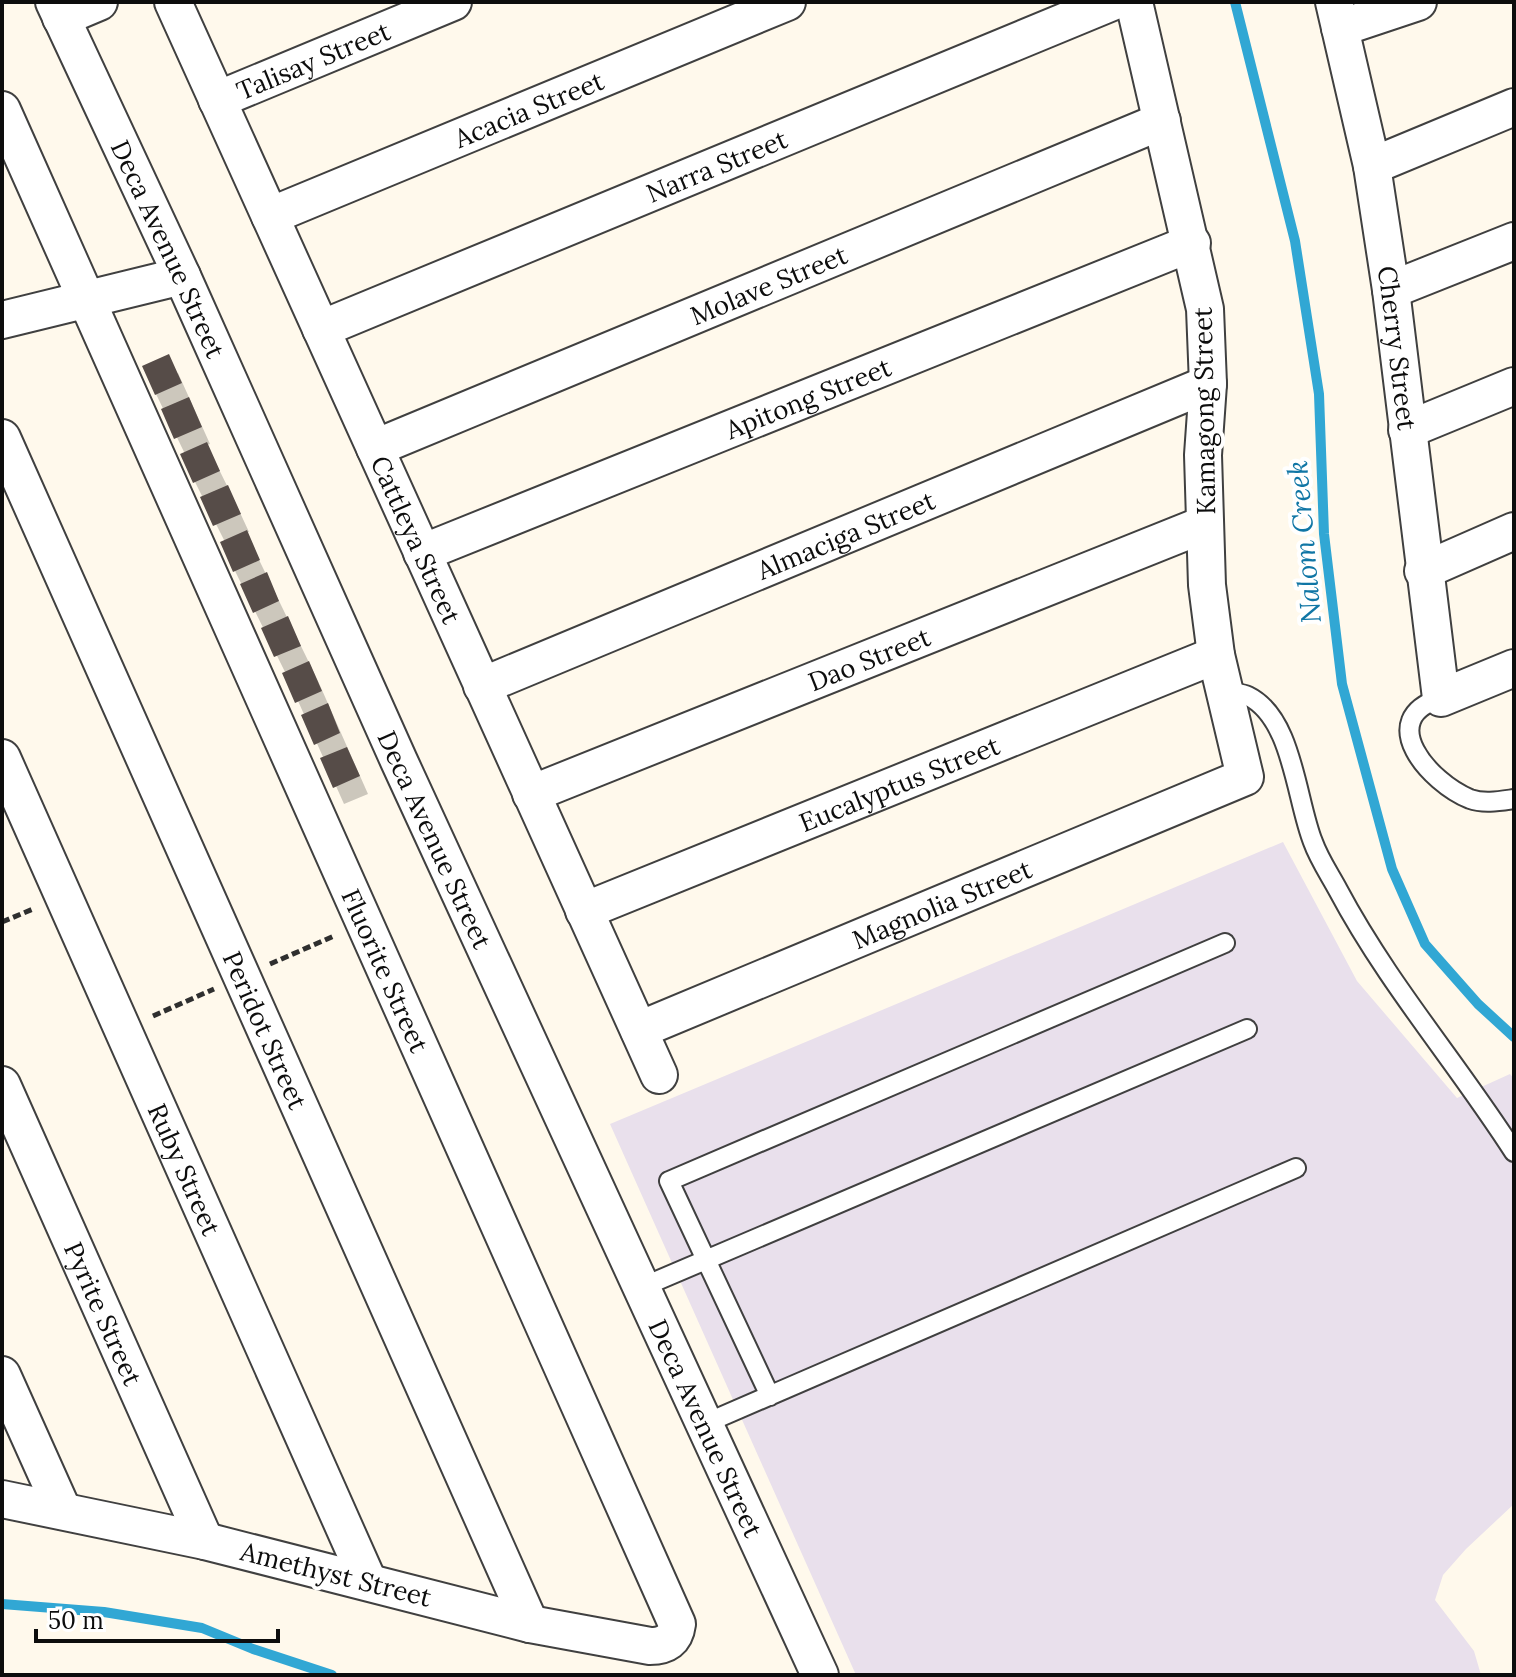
<svg xmlns="http://www.w3.org/2000/svg" width="1516" height="1677" font-family="Lora,serif">
  <style>
    .industrial { fill: #e9e0ec }
    .shadow { fill: #0003 }
    .lines { fill: none; stroke-linecap: round; stroke-linejoin: round }
    .stream { stroke: #31a7d4; stroke-width: 10 }
    .building { fill: #564c48 }
    .service-casing { stroke: #404040; stroke-width: 22 }
    .minor-casing { stroke: #404040; stroke-width: 40 }
    .path { stroke: #2f2f2f; stroke-width: 5; stroke-dasharray: 8 4; stroke-linecap: butt }
    .service { stroke: #fff; stroke-width: 18 }
    .minor { stroke: #fff; stroke-width: 36 }
    .labels { text-anchor: middle; dominant-baseline: central; stroke-width: 8; stroke-linejoin: round; paint-order: stroke }
    .street-label { font-size: 26px; fill: #0d0d0d; stroke: #fff }
    .water-label { font-size: 28px; font-style: italic; fill: #1076a5; stroke: #fff }
  </style>
  <rect width="100%" height="100%" fill="#fff9ec"/>
  <path class="industrial" d="M 1283,842 L 1357,981 L 1457,1098 L 1510,1074 L 1514,1079 L 1514,1504 L 1466,1549 L 1443,1575 L 1435,1600 L 1474,1651 L 1481,1675 L 856,1675 L 610,1124 Z"/>
  <path class="shadow" d="M 178,373 L 210,444 L 207,445 L 236,504 L 249,532 L 246,533 L 318,681 L 368,794 L 344,804 L 286,674 L 235,571 L 225,542 L 195,482 L 185,454 L 156,394 Z"/>
  <g class="lines">
    <path class="stream" d="M 1235,2 L 1295,241 L 1319,394 L 1324,534 L 1342,684 L 1392,869 L 1425,944 L 1478,1004 L 1514,1037
      M 2,1604 L 104,1612 L 202,1628 L 253,1649 L 332,1675"/>
  </g>
  <path class="building" d="M 169,354 L 182,383 L 155,395 L 142,366 Z
    M 189,397 L 202,427 L 174,439 L 161,409 Z
    M 207,442 L 220,471 L 193,483 L 180,454 Z
    M 228,485 L 241,514 L 213,526 L 200,497 Z
    M 247,530 L 260,560 L 233,572 L 220,542 Z
    M 267,572 L 279,601 L 253,613 L 240,584 Z
    M 288,616 L 301,646 L 274,657 L 261,628 Z
    M 309,661 L 322,691 L 295,703 L 282,673 Z
    M 328,703 L 340,733 L 314,745 L 301,715 Z
    M 347,747 L 360,776 L 333,788 L 320,758 Z"/>
  <g class="lines">
    <g class="service-casing">
      <path id="service" d="M 1225,691 C 1232,693 1242,693 1248,696 C 1293,718 1296,800 1313,842 C 1319,859 1330,875 1338,890 C 1388,984 1457,1063 1514,1152
        M 1441,698 C 1373,719 1430,783 1470,799 C 1484,804 1500,801 1514,799
        M 640,1288 L 1247,1029
        M 770,1396 L 669,1181 L 1225,943
        M 704,1424 L 1296,1168"/>
    </g>
    <g class="minor-casing">
      <g id="minor">
        <path id="s1" d="M 54,2 L 182,276 L 399,761 L 820,1675"/>
        <path id="s2" d="M 173,2 L 659,1075"/>
        <path id="s3" d="M 1334,2 L 1372,166 L 1391,290 L 1441,698 L 1514,668"/>
        <path d="M 61,18 L 99,2"/>
        <path d="M 1340,28 L 1418,2"/>
        <path id="s4" d="M 217,100 L 453,2"/>
        <path id="s5" d="M 2,110 L 677,1624 C 675,1640 666,1646 650,1646 L 530,1624 L 205,1541 L 2,1499"/>
        <path d="M 1372,166 L 1514,107"/>
        <path id="s6" d="M 270,216 L 787,2"/>
        <path d="M 1391,290 L 1514,241"/>
        <path d="M 2,320 L 182,276"/>
        <path id="s7" d="M 321,329 L 1112,2"/>
        <path d="M 1407,430 L 1514,386"/>
        <path id="s8" d="M 2,438 L 530,1624"/>
        <path id="s9" d="M 375,448 L 1162,121"/>
        <path id="s10" d="M 422,553 L 1192,243"/>
        <path d="M 1423,571 L 1514,531"/>
        <path id="s11" d="M 482,686 L 1208,384"/>
        <path id="s12" d="M 2,758 L 368,1581"/>
        <path id="s13" d="M 531,794 L 1205,524"/>
        <path id="s14" d="M 584,911 L 1216,655"/>
        <path id="s15" d="M 639,1030 L 1245,777 L 1216,655 L 1207,585 L 1203,455 L 1208,384 L 1205,309 L 1134,2"/>
        <path id="s16" d="M 2,1085 L 205,1541"/>
        <path d="M 2,1375 L 63,1511"/>
      </g>
    </g>
    <path class="path" d="M 2,922 L 33,909
      M 270,964 L 334,936
      M 153,1016 L 214,989"/>
    <use href="#service" class="service"/>
    <use href="#minor" class="minor"/>
  </g>
  <g class="labels">
    <g class="street-label">
      <text stroke="none"><textPath href="#s4" startOffset="104">Talisay Street</textPath></text>
      <text stroke="none"><textPath href="#s6" startOffset="280">Acacia Street</textPath></text>
      <text stroke="none"><textPath href="#s7" startOffset="428">Narra Street</textPath></text>
      <text stroke="none"><textPath href="#s1" startOffset="272">Deca Avenue Street</textPath></text>
      <text stroke="none"><textPath href="#s9" startOffset="426">Molave Street</textPath></text>
      <text stroke="none"><textPath href="#s3" startOffset="352">Cherry Street</textPath></text>
      <text stroke="none"><textPath href="#s10" startOffset="416">Apitong Street</textPath></text>
      <text transform="translate(1204 411) rotate(-91)">Kamagong Street</text>
      <text stroke="none"><textPath href="#s11" startOffset="394">Almaciga Street</textPath></text>
      <text stroke="none"><textPath href="#s2" startOffset="590">Cattleya Street</textPath></text>
      <text stroke="none"><textPath href="#s13" startOffset="364">Dao Street</textPath></text>
      <text stroke="none"><textPath href="#s14" startOffset="340">Eucalyptus Street</textPath></text>
      <text stroke="none"><textPath href="#s1" startOffset="920">Deca Avenue Street</textPath></text>
      <text stroke="none"><textPath href="#s15" startOffset="328">Magnolia Street</textPath></text>
      <text stroke="none"><textPath href="#s5" startOffset="942">Fluorite Street</textPath></text>
      <text stroke="none"><textPath href="#s8" startOffset="648">Peridot Street</textPath></text>
      <text stroke="none"><textPath href="#s12" startOffset="450">Ruby Street</textPath></text>
      <text stroke="none"><textPath href="#s16" startOffset="250">Pyrite Street</textPath></text>
      <text stroke="none"><textPath href="#s1" startOffset="1568">Deca Avenue Street</textPath></text>
      <text transform="translate(336 1574) rotate(14)">Amethyst Street</text>
    </g>
    <g class="water-label">
      <text transform="translate(1304 542) rotate(-95)">Nalom Creek</text>
    </g>
  </g>
  <rect width="1516" height="1677" fill="none" stroke="#0d0d0d" stroke-width="8"/>
  <path d="M36 1629v12h242v-12" fill="none" stroke="#0d0d0d" stroke-width="4"/>
  <text x="48" y="1629" font-size="24" fill="#0d0d0d" stroke="#ffffff" stroke-width="6" paint-order="stroke">50 m</text>
</svg>
